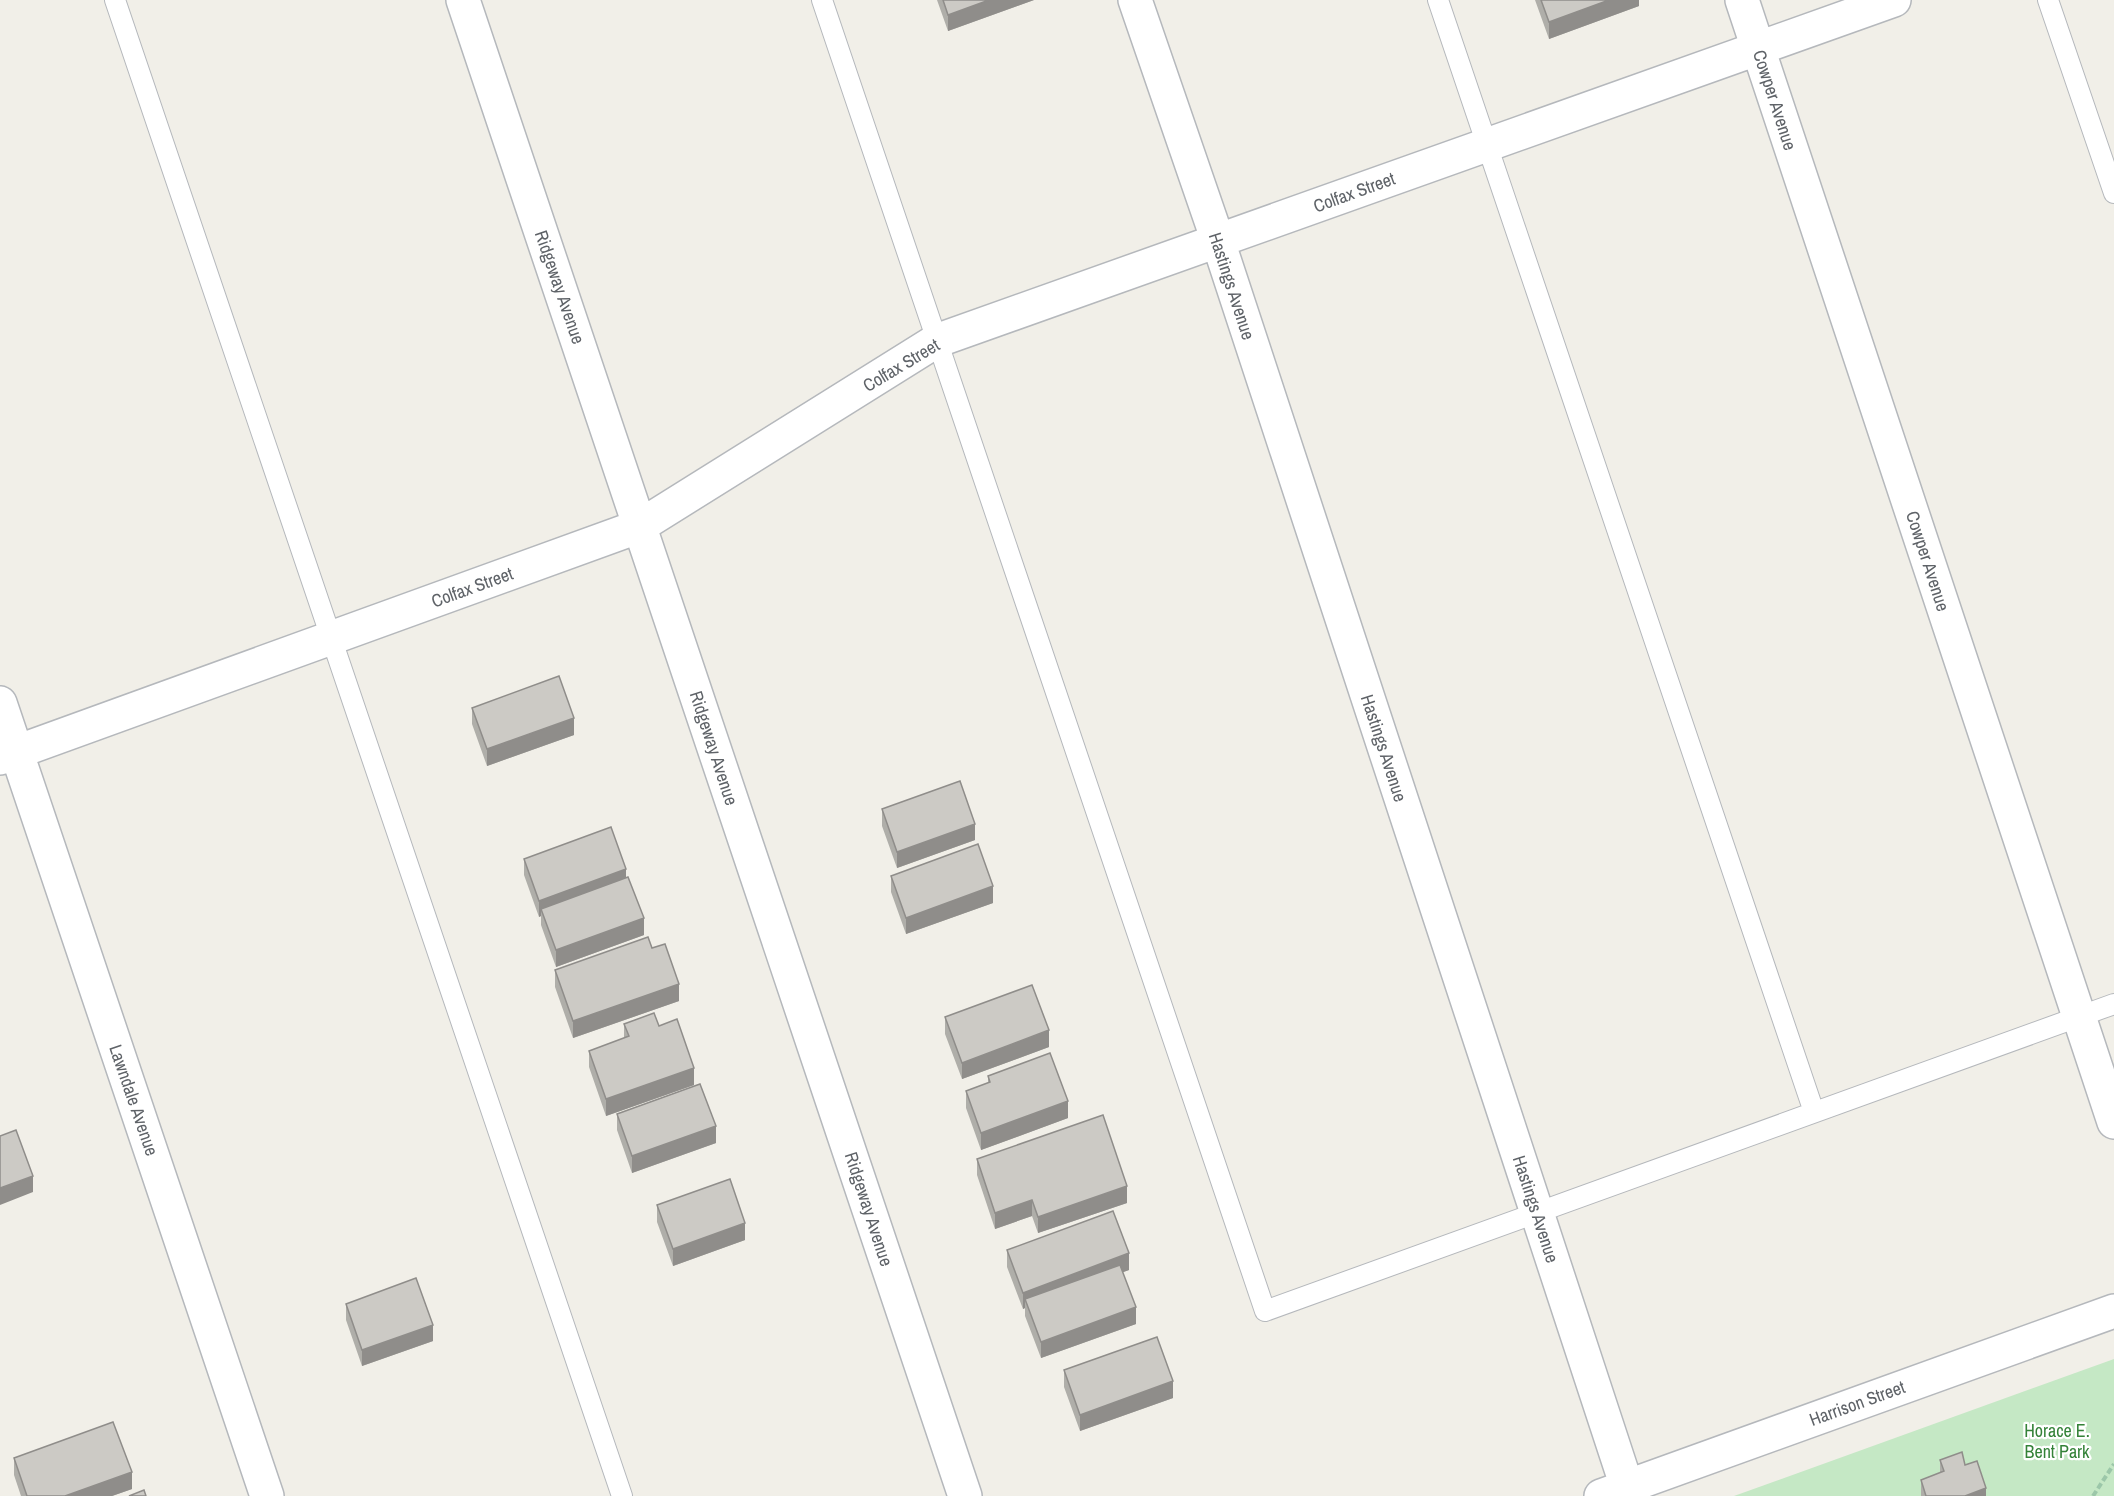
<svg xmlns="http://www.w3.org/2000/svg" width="2114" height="1496" font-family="'Archivo Narrow',sans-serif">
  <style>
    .green { fill: #c5e8c5 }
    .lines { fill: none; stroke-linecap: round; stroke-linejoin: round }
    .service-casing { stroke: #b5b8bc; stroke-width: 22 }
    .minor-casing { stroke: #b5b8bc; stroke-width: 36 }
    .path { stroke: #9cc7a9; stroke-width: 4; stroke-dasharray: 6 3; stroke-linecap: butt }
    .service { stroke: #fff; stroke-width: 20 }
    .minor { stroke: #fff; stroke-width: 33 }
    .wall { fill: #afaea9 }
    .shaded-wall { fill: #8f8d8a }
    .building { fill: #cccac5; stroke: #8f8d8a; stroke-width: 1.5 }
    .labels { text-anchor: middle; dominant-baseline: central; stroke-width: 4.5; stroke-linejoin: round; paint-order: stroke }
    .street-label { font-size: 18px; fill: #5f6368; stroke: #fff }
    .park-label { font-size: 18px; fill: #348238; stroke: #fff }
  </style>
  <rect width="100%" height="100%" fill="#f1efe8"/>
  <path class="green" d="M 2114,1359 L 2114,1496 L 1734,1496 Z"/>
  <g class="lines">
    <g class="service-casing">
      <path id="service" d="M 115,0 L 622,1496
        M 822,0 L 1265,1311 L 2114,1004
        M 1438,0 L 1814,1112
        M 2048,0 L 2114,193"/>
    </g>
    <g class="minor-casing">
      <path id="minor" d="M 463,0 L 965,1496
        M 1135,0 L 1218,241 L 1630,1496
        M 1742,0 L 2114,1122
        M 0,703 L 267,1496
        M 0,758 L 640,526 L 936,341 L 1894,0
        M 1601,1496 L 2114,1311"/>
    </g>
    <path class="path" d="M 2093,1496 L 2114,1464"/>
    <use href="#service" class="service"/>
    <use href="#minor" class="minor"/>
  </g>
  <path class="wall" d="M 937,0 L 1034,0 L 948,31 Z
    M 1535,0 L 1639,0 L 1639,6 L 1549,39 Z
    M 472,708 L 574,735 L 487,766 L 472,724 Z
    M 882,809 L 975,840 L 897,868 L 882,826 Z
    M 524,859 L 626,877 L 644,935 L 556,967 L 541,925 L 541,916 L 539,917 L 524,875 Z
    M 891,876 L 993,903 L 906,934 L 891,892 Z
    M 652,948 L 679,1001 L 573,1038 L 555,987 L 555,970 Z
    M 945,1017 L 1049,1047 L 962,1079 L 945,1034 Z
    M 624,1024 L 659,1026 L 694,1085 L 606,1116 L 589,1067 L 589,1051 L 624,1038 Z
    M 988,1076 L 1068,1118 L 981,1150 L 966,1108 L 966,1091 L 988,1083 Z
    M 617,1114 L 716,1143 L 632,1173 L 617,1130 Z
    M 977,1159 L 1127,1203 L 1038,1233 L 1032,1216 L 995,1229 L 977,1175 Z
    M 657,1205 L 745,1240 L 673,1266 L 657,1222 Z
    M 1007,1250 L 1129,1270 L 1123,1272 L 1136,1324 L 1041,1358 L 1025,1316 L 1025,1308 L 1023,1309 L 1007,1267 Z
    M 346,1304 L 433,1341 L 362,1366 L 346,1320 Z
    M 1064,1370 L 1173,1398 L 1080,1431 L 1064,1387 Z
    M 14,1458 L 132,1489 L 112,1496 L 21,1496 L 14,1475 Z
    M 1940,1460 L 1965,1465 L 1986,1496 L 1921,1496 L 1921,1480 L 1940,1473 Z"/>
  <path class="shaded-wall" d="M 989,0 L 1034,0 L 948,31 L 948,15 Z
    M 1609,0 L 1639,0 L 1639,6 L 1549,39 L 1549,22 Z
    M 574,718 L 574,735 L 487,766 L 487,749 Z
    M 975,824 L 975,840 L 897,868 L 897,852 Z
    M 626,869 L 626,886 L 541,909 L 541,916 L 539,917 L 539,901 Z
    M 993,886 L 993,903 L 906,934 L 906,918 Z
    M 644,918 L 644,935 L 556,967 L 556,950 Z
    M 679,984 L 679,1001 L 573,1038 L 573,1021 Z
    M 1049,1030 L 1049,1047 L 962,1079 L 962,1063 Z
    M 694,1068 L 694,1085 L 606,1116 L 606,1099 Z
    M 1068,1101 L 1068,1118 L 981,1150 L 981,1133 Z
    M 716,1126 L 716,1143 L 632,1173 L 632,1156 Z
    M 33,1176 L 33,1192 L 0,1205 L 0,1188 Z
    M 1127,1186 L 1127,1203 L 1038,1233 L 1038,1217 Z
    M 1032,1200 L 1032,1216 L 995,1229 L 995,1213 Z
    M 745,1223 L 745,1240 L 673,1266 L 673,1249 Z
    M 1129,1253 L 1129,1270 L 1028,1307 L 1025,1299 L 1025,1308 L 1023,1309 L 1023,1293 Z
    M 1136,1307 L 1136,1324 L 1041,1358 L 1041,1342 Z
    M 433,1325 L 433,1341 L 362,1366 L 362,1350 Z
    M 1173,1381 L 1173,1398 L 1080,1431 L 1080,1415 Z
    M 132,1472 L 132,1489 L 112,1496 L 65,1496 Z
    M 1986,1488 L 1986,1496 L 1965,1496 Z"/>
  <path class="building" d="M 943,0 L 989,0 L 948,15 Z
    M 1541,0 L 1609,0 L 1549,22 Z
    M 559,676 L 574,718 L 487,749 L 472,708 Z
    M 960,781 L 975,824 L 897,852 L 882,809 Z
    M 611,827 L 626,869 L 539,901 L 524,859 Z
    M 978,844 L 993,886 L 906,918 L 891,876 Z
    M 628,877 L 644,918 L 556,950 L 541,909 Z
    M 648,937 L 652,948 L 665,944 L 679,984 L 573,1021 L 555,970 Z
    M 1032,985 L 1049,1030 L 962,1063 L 945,1017 Z
    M 654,1013 L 659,1026 L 677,1019 L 694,1068 L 606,1099 L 589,1051 L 629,1036 L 624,1024 Z
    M 1050,1053 L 1068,1101 L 981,1133 L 966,1091 L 990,1082 L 988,1076 Z
    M 700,1084 L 716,1126 L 632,1156 L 617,1114 Z
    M 1103,1115 L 1127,1186 L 1038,1217 L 1032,1200 L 995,1213 L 977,1159 Z
    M 16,1130 L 33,1176 L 0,1188 L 0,1136 Z
    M 730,1179 L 745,1223 L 673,1249 L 657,1205 Z
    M 1113,1211 L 1129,1253 L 1023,1293 L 1007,1250 Z
    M 1120,1265 L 1136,1307 L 1041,1342 L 1025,1299 Z
    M 416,1278 L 433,1325 L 362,1350 L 346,1304 Z
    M 1157,1337 L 1173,1381 L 1080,1415 L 1064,1370 Z
    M 113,1422 L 132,1472 L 65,1496 L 27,1496 L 14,1458 Z
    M 1962,1452 L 1965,1465 L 1977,1461 L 1986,1488 L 1965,1496 L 1926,1496 L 1921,1480 L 1944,1471 L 1940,1460 Z
    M 144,1490 L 146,1496 L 129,1496 Z"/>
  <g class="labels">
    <g class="street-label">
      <text transform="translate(1775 100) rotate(72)">Cowper Avenue</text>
      <text transform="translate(1354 192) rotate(-20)">Colfax Street</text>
      <text transform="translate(1232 286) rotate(72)">Hastings Avenue</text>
      <text transform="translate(560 287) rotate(71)">Ridgeway Avenue</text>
      <text transform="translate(901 365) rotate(-31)">Colfax Street</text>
      <text transform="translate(1928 561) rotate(72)">Cowper Avenue</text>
      <text transform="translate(472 587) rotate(-20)">Colfax Street</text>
      <text transform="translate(714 748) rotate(72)">Ridgeway Avenue</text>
      <text transform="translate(1384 748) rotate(72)">Hastings Avenue</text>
      <text transform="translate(134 1100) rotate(71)">Lawndale Avenue</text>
      <text transform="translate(869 1209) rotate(72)">Ridgeway Avenue</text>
      <text transform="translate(1536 1209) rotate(72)">Hastings Avenue</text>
      <text transform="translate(1857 1403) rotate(-20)">Harrison Street</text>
    </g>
    <g class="park-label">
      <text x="2057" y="1430">Horace E.<tspan x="2057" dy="21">Bent Park</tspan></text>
    </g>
  </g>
</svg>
